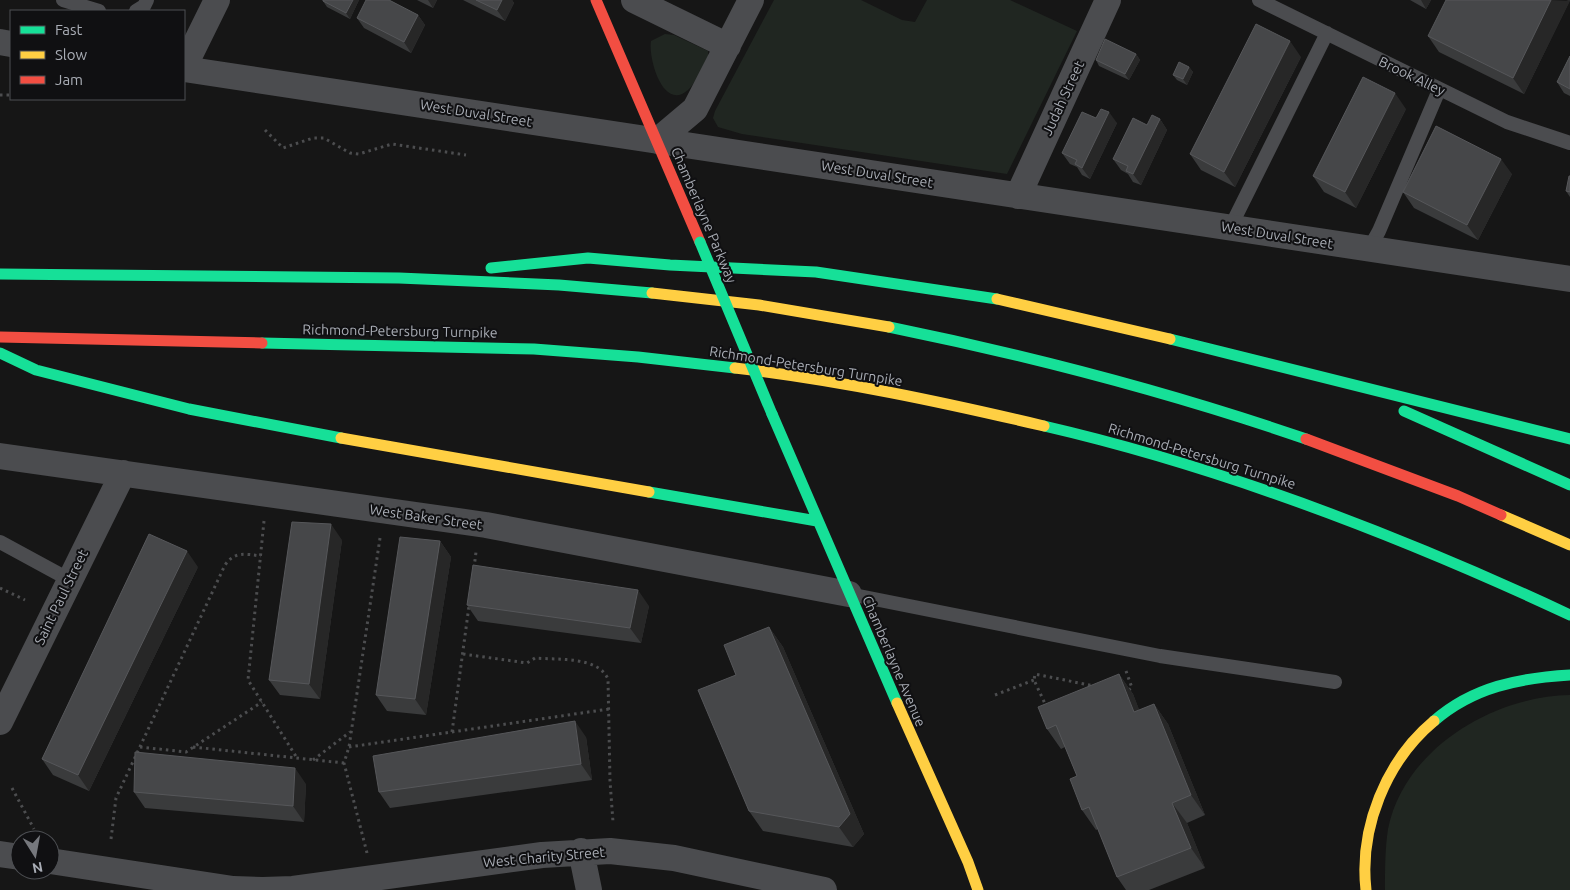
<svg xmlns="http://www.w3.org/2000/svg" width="1570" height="890" font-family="Ubuntu,sans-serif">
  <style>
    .green { fill: #202621 }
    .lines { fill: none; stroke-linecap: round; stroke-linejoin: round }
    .path { stroke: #4c4d4f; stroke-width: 3; stroke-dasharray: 2.5 4; stroke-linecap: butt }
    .lane { stroke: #4b4c4f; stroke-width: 14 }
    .street { stroke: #4b4c4f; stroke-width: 26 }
    .fast { stroke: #16e098; stroke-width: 11 }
    .slow { stroke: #ffcf43; stroke-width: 11 }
    .jam { stroke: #f24e42; stroke-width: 11 }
    .fast-bridge { stroke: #16e098; stroke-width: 11 }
    .wall { fill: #3a3b3c }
    .shaded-wall { fill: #272727 }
    .building { fill: #464749; stroke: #56575a }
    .labels { text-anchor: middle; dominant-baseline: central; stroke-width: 4; stroke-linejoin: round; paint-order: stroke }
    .street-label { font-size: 14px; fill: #a9adb5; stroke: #101012 }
  </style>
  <rect width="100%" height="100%" fill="#161616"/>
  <path class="green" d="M 774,0 L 861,0 L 902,20 L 915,22 L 927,0 L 1010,0 L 1077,31 L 1007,174 L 742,134 L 718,127 L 713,118 L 715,111 Z
    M 665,34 L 674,35 L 708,51 L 708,57 C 702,67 696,83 688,90 C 663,112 648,58 651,41 Z
    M 1570,695 L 1570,890 L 1385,890 C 1385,870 1385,849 1388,829 C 1404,749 1493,696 1570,695 Z"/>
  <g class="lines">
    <path class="path" d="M 0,95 L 11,95
      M 265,130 L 283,148 L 313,138 L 324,138 L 350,153 L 359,154 L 392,144 L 466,155
      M 264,521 L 248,680 L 297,758
      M 474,568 L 476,552
      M 0,588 L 25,600
      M 463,654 L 527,663 L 535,658 C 557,660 598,656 608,679 L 610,781 L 613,822
      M 1126,671 L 1132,688 L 1127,691
      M 995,695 L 1034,680
      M 1047,708 L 1034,680 L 1035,674 L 1094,686
      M 452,732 L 469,606
      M 140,747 L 186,752 L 262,702
      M 193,747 L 344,763
      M 349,747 L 609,709
      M 313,760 L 350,732
      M 12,788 L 34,829
      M 111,839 L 116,798 L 225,565 C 235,551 245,554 261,556
      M 367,853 L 344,763 L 349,747 L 380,538"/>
    <path class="lane" d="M 63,0 L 99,11
      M 1259,0 L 1507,122 L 1570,143
      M 136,11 L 144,6 L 147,0
      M 1230,228 L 1327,33
      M 1369,249 L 1379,231 L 1439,90
      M 0,542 L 70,580
      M 849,594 L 1160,656 L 1335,682"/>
    <path class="street" d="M 634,0 L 728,46
      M 0,42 L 11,44
      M 184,67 L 217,0
      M 184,69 L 1570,279
      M 657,141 L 695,109 L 751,0
      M 1018,196 L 1108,0
      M 0,456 L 486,525 L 849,594
      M 0,722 L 123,473
      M 581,851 L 589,890
      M 0,854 L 20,857
      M 50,861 L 233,889 L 262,890
      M 263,890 L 293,889 L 542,855 L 610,851 L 674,858 L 824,890"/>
    <path class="fast" d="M 491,268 L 588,258 L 670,265 L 816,272 L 997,299
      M 0,274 L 399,278 L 559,285 L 652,293
      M 889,327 C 1031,356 1169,392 1306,439
      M 1170,339 L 1570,439
      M 262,343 L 534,349 L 638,357 L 735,368
      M 0,353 L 36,370 L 189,409 L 341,438
      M 1404,411 L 1570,485
      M 772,414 L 897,703
      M 1044,426 C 1226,468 1401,536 1570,615
      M 649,492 L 817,521
      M 1434,721 C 1473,687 1519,678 1570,675"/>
    <path class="slow" d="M 652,293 L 759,305 L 889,327
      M 997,299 L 1170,339
      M 735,368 C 839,380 942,402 1044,426
      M 341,438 L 649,492
      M 1501,515 L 1570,545
      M 897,703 L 968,862 L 978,890
      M 1366,890 C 1359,828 1386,761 1434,721"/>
    <path class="jam" d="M 596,0 L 700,242
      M 0,337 L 262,343
      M 1306,439 L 1458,496 L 1501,515"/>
    <path class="fast-bridge" d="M 700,242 L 772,414"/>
  </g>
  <path class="wall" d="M 359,0 L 350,19 L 327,7 L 323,1 Z
    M 417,0 L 437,0 L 433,8 Z
    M 463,0 L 512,0 L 514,3 L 505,21 Z
    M 1410,0 L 1431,0 L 1426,9 Z
    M 1570,0 L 1524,94 L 1439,52 L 1428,36 Z
    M 418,15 L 425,25 L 411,53 L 364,28 L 357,18 Z
    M 1136,54 L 1140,60 L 1129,80 L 1099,66 L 1096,60 Z
    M 1570,56 L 1570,96 L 1564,93 L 1557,82 Z
    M 1301,57 L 1235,187 L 1201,170 L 1190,154 Z
    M 1189,67 L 1193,72 L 1187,85 L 1177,80 L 1173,75 Z
    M 1406,109 L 1356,208 L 1324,192 L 1313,176 Z
    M 1096,118 L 1117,123 L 1090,179 L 1082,175 L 1077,167 L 1070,164 L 1062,153 Z
    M 1160,119 L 1167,130 L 1141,185 L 1133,182 L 1128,174 L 1121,170 L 1113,159 Z
    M 1512,174 L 1478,240 L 1414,208 L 1403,192 Z
    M 1570,176 L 1570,197 L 1566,191 Z
    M 342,540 L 320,699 L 280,695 L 269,680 Z
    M 440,541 L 451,557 L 426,715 L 387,711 L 376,695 Z
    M 198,567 L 89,791 L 53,775 L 42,759 Z
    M 467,605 L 649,606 L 641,643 L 478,621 Z
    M 769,627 L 783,647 L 864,834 L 853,847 L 763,831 L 749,811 L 736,675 Z
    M 1119,674 L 1133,694 L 1139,710 L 1154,704 L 1168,724 L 1205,815 L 1187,823 L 1205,868 L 1149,890 L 1126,890 L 1117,877 L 1098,829 L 1096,830 L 1082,810 L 1077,776 L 1065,747 L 1061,749 L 1047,729 Z
    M 586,737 L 592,780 L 390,808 L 379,792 Z
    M 306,784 L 304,822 L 145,808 L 134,792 Z"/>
  <path class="shaded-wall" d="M 353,0 L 359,0 L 350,19 L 346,13 Z
    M 428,0 L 437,0 L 433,8 Z
    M 502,0 L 512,0 L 514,3 L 505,21 L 497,10 Z
    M 1421,0 L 1431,0 L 1426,9 Z
    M 1551,0 L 1570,1 L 1524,94 L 1513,78 Z
    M 418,15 L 425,25 L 411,53 L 404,42 Z
    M 1290,41 L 1301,57 L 1235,187 L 1224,172 Z
    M 1136,54 L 1140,60 L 1129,80 L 1125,74 Z
    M 1189,67 L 1193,72 L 1187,85 L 1183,79 Z
    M 1395,93 L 1406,109 L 1356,208 L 1345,192 Z
    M 1109,112 L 1117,123 L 1090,179 L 1082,168 Z
    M 1160,119 L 1167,130 L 1141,185 L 1133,174 Z
    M 1501,159 L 1512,174 L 1478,240 L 1467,225 Z
    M 331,524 L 342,540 L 320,699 L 309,684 Z
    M 440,541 L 451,557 L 426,715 L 415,699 Z
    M 187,551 L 198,567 L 89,791 L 78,775 Z
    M 638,590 L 649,606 L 641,643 L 630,628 Z
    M 769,627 L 783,647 L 864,834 L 853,847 L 839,827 Z
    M 1119,674 L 1133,694 L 1148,732 L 1134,712 Z
    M 1154,704 L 1168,724 L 1205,815 L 1191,795 Z
    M 575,721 L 586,737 L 592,780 L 581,764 Z
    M 295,768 L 306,784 L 304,822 L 293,806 Z
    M 1172,803 L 1187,823 L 1205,868 L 1191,848 Z"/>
  <path class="building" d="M 323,0 L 353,0 L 346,13 L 323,1 Z
    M 366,0 L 389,0 L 418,15 L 404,42 L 357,18 Z
    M 476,0 L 502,0 L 497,10 Z
    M 1446,0 L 1551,0 L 1513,78 L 1428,36 Z
    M 1256,24 L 1290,41 L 1224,172 L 1190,154 Z
    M 1105,39 L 1136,54 L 1125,74 L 1096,60 Z
    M 1570,56 L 1570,89 L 1557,82 Z
    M 1179,62 L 1189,67 L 1183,79 L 1173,75 Z
    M 1363,77 L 1395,93 L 1345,192 L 1313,176 Z
    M 1101,109 L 1109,112 L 1082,168 L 1075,164 L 1077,160 L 1062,153 L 1082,112 L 1096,118 Z
    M 1152,115 L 1160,119 L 1133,174 L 1126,171 L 1128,166 L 1113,159 L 1133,118 L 1147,125 Z
    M 1436,126 L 1501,159 L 1467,225 L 1403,192 Z
    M 1569,176 L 1570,176 L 1570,192 L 1566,191 Z
    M 292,522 L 331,524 L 309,684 L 269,680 Z
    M 149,534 L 187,551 L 78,775 L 42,759 Z
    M 400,537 L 440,541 L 415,699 L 376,695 Z
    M 473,565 L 638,590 L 630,628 L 467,605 Z
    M 769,627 L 850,814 L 839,827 L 749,811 L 698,690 L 736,675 L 724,645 Z
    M 1119,674 L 1134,712 L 1154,704 L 1191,795 L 1172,803 L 1191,848 L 1117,877 L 1089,807 L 1082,810 L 1070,779 L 1077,776 L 1056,725 L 1047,729 L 1038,707 Z
    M 575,721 L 581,764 L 379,792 L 373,756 Z
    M 135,752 L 295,768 L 293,806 L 134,792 Z"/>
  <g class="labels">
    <g class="street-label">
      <text transform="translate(1412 76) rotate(26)">Brook Alley</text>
      <text transform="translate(1063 98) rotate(-65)">Judah Street</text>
      <text transform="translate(476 113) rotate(9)">West Duval Street</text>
      <text transform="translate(877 174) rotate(9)">West Duval Street</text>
      <text transform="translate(704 215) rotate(67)">Chamberlayne Parkway</text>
      <text transform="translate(1277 235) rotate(9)">West Duval Street</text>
      <text transform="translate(400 331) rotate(1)">Richmond-Petersburg Turnpike</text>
      <text transform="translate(806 366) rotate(9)">Richmond-Petersburg Turnpike</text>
      <text transform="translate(1202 456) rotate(17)">Richmond-Petersburg Turnpike</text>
      <text transform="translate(426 517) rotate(8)">West Baker Street</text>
      <text transform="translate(61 597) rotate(-64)">Saint Paul Street</text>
      <text transform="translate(894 661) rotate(67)">Chamberlayne Avenue</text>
      <text transform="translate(544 857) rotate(-5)">West Charity Street</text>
    </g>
  </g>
  <rect x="10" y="10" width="175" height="90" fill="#101012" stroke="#4d4f53"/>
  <rect x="20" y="26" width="25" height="8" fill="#16e098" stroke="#4d4f53"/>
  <text x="55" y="35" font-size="15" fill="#a9adb5">Fast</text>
  <rect x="20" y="51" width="25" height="8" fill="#ffcf43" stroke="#4d4f53"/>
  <text x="55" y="60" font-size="15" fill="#a9adb5">Slow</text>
  <rect x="20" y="76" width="25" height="8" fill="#f24e42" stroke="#4d4f53"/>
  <text x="55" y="85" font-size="15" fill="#a9adb5">Jam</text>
  <g transform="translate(35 855) rotate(169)"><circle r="24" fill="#101012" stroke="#4d4f53"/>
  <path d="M0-4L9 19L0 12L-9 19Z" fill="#76787d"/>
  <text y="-8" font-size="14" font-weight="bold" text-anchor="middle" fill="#a9adb5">N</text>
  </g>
</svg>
